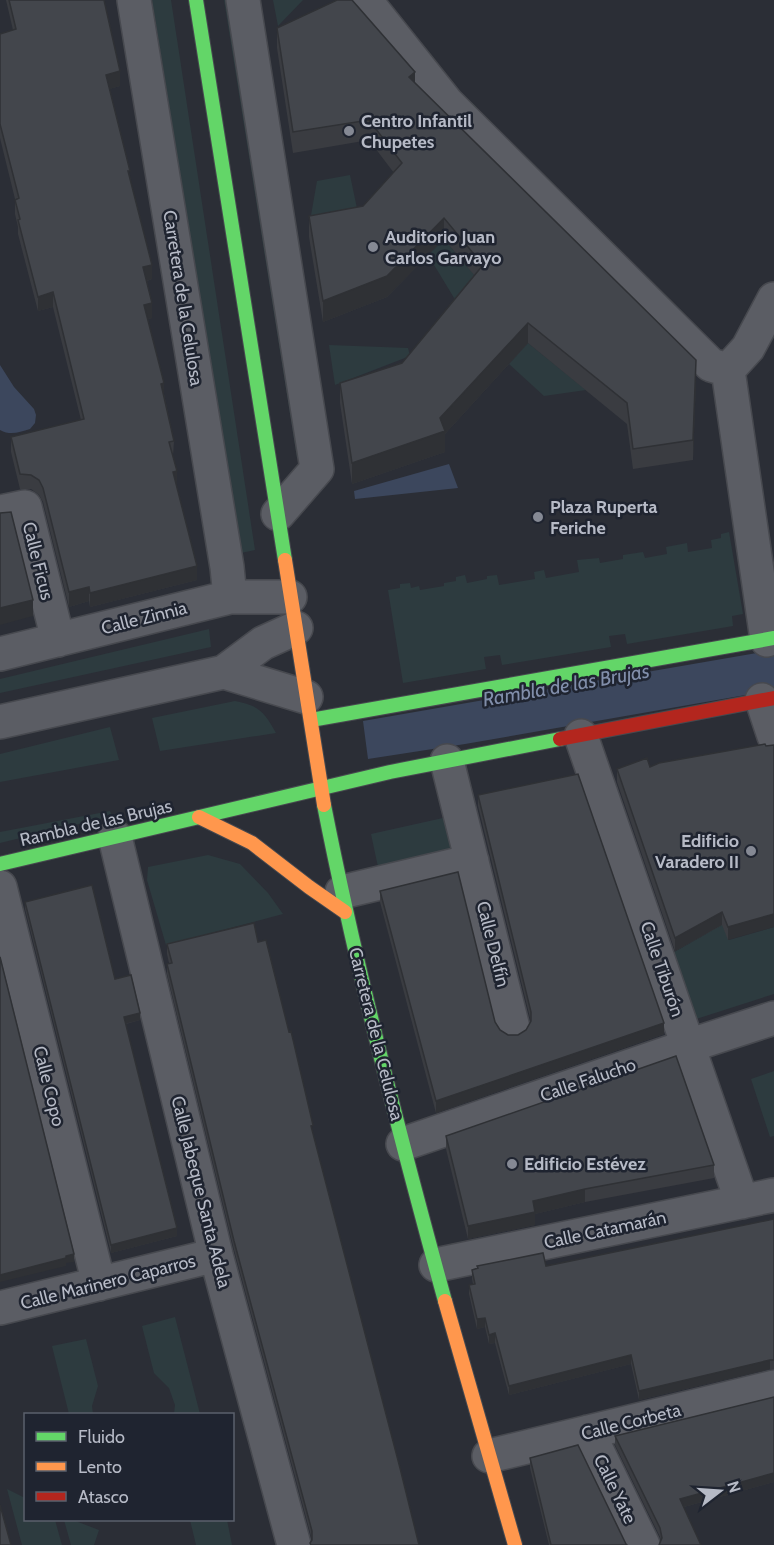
<svg xmlns="http://www.w3.org/2000/svg" width="774" height="1545" font-family="Cabin,sans-serif">
  <style>
    .green { fill: #2d3b3f }
    .water { fill: #3c475d }
    .lines { fill: none; stroke-linecap: round; stroke-linejoin: round }
    .street-casing { stroke: #47494f; stroke-width: 36 }
    .fast-casing { stroke: #47494f; stroke-width: 16 }
    .slow-casing { stroke: #47494f; stroke-width: 16 }
    .jam-casing { stroke: #47494f; stroke-width: 16 }
    .street { stroke: #5b5d64; stroke-width: 33 }
    .fast { stroke: #63d668; stroke-width: 14 }
    .slow { stroke: #ff974d; stroke-width: 14 }
    .jam { stroke: #b3261e; stroke-width: 14 }
    .wall { fill: #3a3c41 }
    .shaded-wall { fill: #2f3135 }
    .building { fill: #43464c; stroke: #2f3135; stroke-width: 1.5 }
    .poi-dot { fill: #858994; stroke: #1f2430; stroke-width: 2 }
    .labels { text-anchor: middle; dominant-baseline: central; stroke-width: 5; stroke-linejoin: round; paint-order: stroke }
    .poi-label { font-size: 18px; font-weight: bold; fill: #b6bac6; stroke: #1f2430; text-anchor: start }
    .street-label { font-size: 18px; fill: #b6bac6; stroke: #1f2430 }
    .water-label { font-size: 20px; font-style: italic; fill: #818eaa; stroke: #1f2430 }
  </style>
  <rect width="100%" height="100%" fill="#2b2e36"/>
  <path class="green" d="M 152,0 L 171,0 L 255,550 L 241,553 Z
    M 224,0 L 234,0 L 299,459 L 297,458 Z
    M 273,0 L 303,0 L 278,26 Z
    M 350,175 L 359,218 L 309,227 L 317,181 Z
    M 444,239 L 483,285 L 462,311 L 428,255 Z
    M 528,343 L 586,390 L 544,396 L 509,364 Z
    M 329,345 L 408,348 L 410,356 L 335,385 Z
    M 729,532 L 743,614 L 732,616 L 733,626 L 627,644 L 625,634 L 609,636 L 611,647 L 502,665 L 500,655 L 484,657 L 486,669 L 403,683 L 388,590 L 400,588 L 400,584 L 410,583 L 411,588 L 419,586 L 420,590 L 444,586 L 444,583 L 456,581 L 456,577 L 465,575 L 467,583 L 487,579 L 487,576 L 497,575 L 499,585 L 535,579 L 534,572 L 544,570 L 546,578 L 579,572 L 577,560 L 599,558 L 600,563 L 623,559 L 623,555 L 643,552 L 645,558 L 667,554 L 666,547 L 687,543 L 688,552 L 712,548 L 711,540 L 721,538 L 721,534 Z
    M 209,629 L 211,647 L 0,693 L 0,679 Z
    M 235,701 C 260,706 264,712 276,733 L 160,751 L 152,718 Z
    M 110,727 L 119,760 L 0,782 L 0,754 Z
    M 110,811 L 112,816 L 0,843 L 0,832 Z
    M 452,816 L 459,849 L 378,867 L 371,834 Z
    M 208,855 L 240,864 L 268,893 L 283,914 L 166,945 L 147,880 L 148,867 Z
    M 718,915 L 729,940 L 774,927 L 774,994 L 690,1021 L 669,955 L 706,934 Z
    M 774,1071 L 774,1136 L 770,1137 L 751,1079 Z
    M 175,1317 L 200,1414 L 174,1414 L 175,1405 L 169,1388 L 154,1373 L 142,1326 Z
    M 86,1339 L 98,1386 L 92,1406 L 93,1414 L 69,1414 L 52,1346 Z
    M 7,1489 L 25,1498 L 26,1520 L 55,1520 L 62,1545 L 22,1545 Z
    M 64,1520 L 73,1520 L 99,1530 L 94,1545 L 71,1545 Z
    M 190,1520 L 227,1520 L 232,1545 L 196,1545 Z"/>
  <path class="water" d="M 0,365 L 14,387 L 34,409 L 36,415 L 35,423 L 30,429 C 19,432 11,436 0,430 Z
    M 449,464 L 458,488 L 355,499 L 354,491 Z
    M 774,650 L 774,690 L 465,744 L 368,759 L 363,721 Z"/>
  <g class="lines">
    <g class="street-casing">
      <path id="street" d="M 134,0 L 227,567 L 230,597
        M 243,0 L 317,469 L 278,514
        M 365,0 L 447,103 L 711,365 L 728,370
        M 728,370 L 767,640
        M 728,370 L 748,348 L 774,299
        M 0,512 L 25,507 L 58,640
        M 0,654 L 230,597 L 290,597
        M 224,672 L 306,697
        M 762,700 L 774,736
        M 0,722 L 224,672 L 263,643 L 296,628
        M 581,736 L 742,1202
        M 447,761 L 513,1028
        M 115,837 L 216,1255 L 294,1545
        M 0,887 L 99,1284
        M 342,892 L 472,861
        M 403,1144 L 688,1046 L 774,1018
        M 436,1265 L 774,1195
        M 0,1308 L 216,1255
        M 588,1432 L 643,1545
        M 489,1456 L 774,1387"/>
    </g>
    <g class="fast-casing">
      <path id="fast" d="M 196,0 L 285,560
        M 311,720 L 774,638
        M 324,805 C 357,972 400,1137 445,1301
        M 0,864 L 390,772 L 560,739"/>
    </g>
    <g class="slow-casing">
      <path id="slow" d="M 285,560 L 324,805
        M 199,817 L 252,843 L 309,887 L 345,912
        M 445,1301 L 515,1545"/>
    </g>
    <g class="jam-casing">
      <path id="jam" d="M 560,739 L 774,698"/>
    </g>
    <use href="#street" class="street"/>
    <use href="#fast" class="fast"/>
    <use href="#slow" class="slow"/>
    <use href="#jam" class="jam"/>
  </g>
  <path class="wall" d="M 6,0 L 104,0 L 120,86 L 109,89 L 130,178 L 152,279 L 147,281 L 152,318 L 148,319 L 174,441 L 173,456 L 177,486 L 176,486 L 197,580 L 90,607 L 89,601 L 69,607 L 43,502 L 39,495 L 31,489 L 20,489 L 11,452 L 11,437 L 81,420 L 53,307 L 38,311 L 18,234 L 18,227 L 15,214 L 15,199 L 0,138 L 0,34 L 13,30 Z
    M 277,28 L 415,83 L 696,380 L 693,460 L 633,469 L 627,424 L 528,343 L 445,434 L 445,452 L 352,484 L 340,403 L 340,383 L 402,363 L 474,275 L 444,239 L 387,297 L 323,322 L 309,237 L 309,216 L 363,206 L 394,173 L 369,140 L 293,153 L 277,48 Z
    M 765,744 L 728,940 L 722,925 L 675,951 L 617,782 L 617,769 L 650,767 Z
    M 478,795 L 664,1034 L 436,1113 L 380,902 L 380,891 L 495,1022 L 500,1030 L 508,1035 L 518,1035 L 526,1030 L 531,1022 L 478,806 Z
    M 25,902 L 115,979 L 140,1020 L 126,1024 L 177,1236 L 111,1253 L 25,909 Z
    M 258,942 L 289,1032 L 291,1031 L 312,1540 L 234,1250 L 167,974 L 167,964 L 169,963 L 167,954 L 167,944 Z
    M 446,1136 L 714,1165 L 714,1178 L 585,1202 L 535,1214 L 535,1225 L 468,1239 L 446,1149 Z
    M 774,1219 L 774,1369 L 770,1369 L 639,1400 L 631,1364 L 509,1395 L 495,1343 L 489,1344 L 485,1327 L 477,1329 L 469,1294 L 469,1285 L 473,1284 L 472,1279 L 472,1270 L 546,1266 Z
    M 774,1397 L 774,1482 L 684,1507 L 661,1541 L 660,1537 L 615,1445 L 615,1436 Z
    M 530,1458 L 627,1545 L 549,1545 L 530,1468 Z"/>
  <path class="shaded-wall" d="M 120,71 L 120,86 L 106,90 L 106,75 Z
    M 415,72 L 415,92 L 409,77 Z
    M 444,218 L 444,239 L 387,297 L 323,322 L 323,301 Z
    M 152,265 L 152,279 L 143,282 L 143,267 Z
    M 53,292 L 53,307 L 38,311 L 38,297 Z
    M 152,303 L 152,318 L 144,320 L 144,305 Z
    M 528,323 L 528,343 L 445,434 L 445,452 L 352,484 L 352,463 L 440,418 Z
    M 696,360 L 696,380 L 693,460 L 693,440 Z
    M 164,383 L 164,398 L 161,384 Z
    M 177,471 L 177,486 L 173,487 L 173,472 Z
    M 197,566 L 197,580 L 90,607 L 90,593 Z
    M 89,587 L 89,601 L 69,607 L 69,592 Z
    M 33,600 L 33,616 L 0,625 L 0,608 Z
    M 722,912 L 722,925 L 675,951 L 675,938 Z
    M 774,914 L 774,927 L 728,940 L 728,927 Z
    M 140,1013 L 140,1020 L 124,1024 L 124,1017 Z
    M 664,1023 L 664,1034 L 436,1113 L 436,1101 Z
    M 585,1189 L 585,1202 L 535,1214 L 535,1225 L 468,1239 L 468,1226 L 533,1201 Z
    M 177,1228 L 177,1236 L 111,1253 L 111,1245 Z
    M 74,1254 L 74,1262 L 66,1263 L 66,1266 L 0,1282 L 0,1275 Z
    M 485,1318 L 485,1327 L 477,1329 L 477,1319 Z
    M 495,1333 L 495,1343 L 489,1344 L 489,1335 Z
    M 631,1355 L 631,1364 L 509,1395 L 509,1386 Z
    M 770,1360 L 770,1369 L 639,1400 L 639,1391 Z
    M 774,1473 L 774,1482 L 680,1508 L 680,1499 Z"/>
  <path class="building" d="M 9,0 L 104,0 L 120,71 L 106,75 L 130,171 L 128,171 L 152,265 L 143,267 L 152,303 L 144,305 L 164,383 L 161,384 L 174,441 L 169,442 L 177,471 L 173,472 L 197,566 L 90,593 L 89,587 L 69,592 L 43,488 L 39,480 L 31,475 L 20,474 L 11,437 L 84,419 L 53,292 L 38,297 L 18,220 L 20,219 L 15,200 L 19,198 L 0,124 L 0,34 L 16,29 Z
    M 337,0 L 352,0 L 415,72 L 409,77 L 696,360 L 693,440 L 633,449 L 627,403 L 528,323 L 440,418 L 445,431 L 352,463 L 340,383 L 402,363 L 483,265 L 444,218 L 387,276 L 323,301 L 309,216 L 363,206 L 402,163 L 369,120 L 293,132 L 277,28 Z
    M 11,512 L 33,600 L 0,608 L 0,513 Z
    M 765,744 L 766,746 L 774,745 L 774,914 L 728,927 L 722,912 L 675,938 L 617,769 L 647,758 L 650,767 L 659,763 Z
    M 578,774 L 664,1023 L 436,1101 L 380,891 L 458,872 L 495,1022 L 500,1030 L 508,1035 L 518,1035 L 526,1030 L 531,1021 L 531,1012 L 478,795 Z
    M 92,885 L 115,979 L 131,975 L 140,1013 L 124,1017 L 177,1228 L 111,1245 L 25,902 Z
    M 254,923 L 258,942 L 266,940 L 289,1032 L 291,1031 L 313,1125 L 311,1126 L 400,1468 L 419,1545 L 311,1545 L 310,1543 L 312,1540 L 312,1531 L 234,1241 L 167,964 L 172,963 L 167,944 Z
    M 0,957 L 74,1254 L 66,1256 L 66,1258 L 0,1275 Z
    M 676,1056 L 714,1165 L 585,1189 L 533,1201 L 535,1212 L 468,1226 L 446,1136 Z
    M 774,1219 L 774,1360 L 770,1360 L 639,1391 L 631,1355 L 509,1386 L 495,1333 L 489,1335 L 485,1318 L 477,1319 L 469,1285 L 475,1284 L 472,1270 L 478,1268 L 477,1266 L 543,1253 L 546,1266 Z
    M 774,1397 L 774,1473 L 680,1499 L 701,1545 L 659,1545 L 662,1538 L 660,1528 L 615,1436 Z
    M 578,1445 L 626,1544 L 627,1545 L 551,1545 L 530,1458 Z
    M 0,1505 L 11,1545 L 0,1545 Z"/>
  <g class="poi-dot">
    <circle cx="349" cy="131" r="6"/>
    <circle cx="373" cy="247" r="6"/>
    <circle cx="538" cy="517" r="6"/>
    <circle cx="751" cy="851" r="6"/>
    <circle cx="512" cy="1164" r="6"/>
  </g>
  <g class="labels">
    <g class="poi-label">
      <text x="361" y="121">Centro Infantil<tspan x="361" dy="21">Chupetes</tspan></text>
      <text x="385" y="237">Auditorio Juan<tspan x="385" dy="21">Carlos Garvayo</tspan></text>
      <text x="550" y="507">Plaza Ruperta<tspan x="550" dy="21">Feriche</tspan></text>
      <text x="739" y="841" text-anchor="end">Edificio<tspan x="739" dy="21">Varadero II</tspan></text>
      <text x="524" y="1164">Edificio Estévez</text>
    </g>
    <g class="street-label">
      <text transform="translate(183 298) rotate(81)">Carretera de la Celulosa</text>
      <text transform="translate(38 561) rotate(76)">Calle Ficus</text>
      <text transform="translate(144 618) rotate(-14)">Calle Zinnia</text>
      <text transform="translate(96 823) rotate(-13)">Rambla de las Brujas</text>
      <text transform="translate(493 944) rotate(76)">Calle Delfín</text>
      <text transform="translate(662 969) rotate(71)">Calle Tiburón</text>
      <text transform="translate(376 1034) rotate(76)">Carretera de la Celulosa</text>
      <text transform="translate(588 1080) rotate(-19)">Calle Falucho</text>
      <text transform="translate(49 1086) rotate(76)">Calle Copo</text>
      <text transform="translate(201 1192) rotate(76)">Calle Jabeque Santa Adela</text>
      <text transform="translate(605 1230) rotate(-12)">Calle Catamarán</text>
      <text transform="translate(108 1282) rotate(-14)">Calle Marinero Caparros</text>
      <text transform="translate(631 1422) rotate(-14)">Calle Corbeta</text>
      <text transform="translate(615 1489) rotate(64)">Calle Yate</text>
    </g>
    <g class="water-label">
      <text transform="translate(566 685) rotate(-10)">Rambla de las Brujas</text>
    </g>
  </g>
  <rect x="24" y="1413" width="210" height="108" fill="#1f2430" stroke="#5b606c" stroke-width="1.5"/>
  <rect x="36" y="1432" width="30" height="9" fill="#63d668" stroke="#5b606c" stroke-width="1.5"/>
  <text x="78" y="1443" font-size="18" fill="#b6bac6">Fluido</text>
  <rect x="36" y="1462" width="30" height="9" fill="#ff974d" stroke="#5b606c" stroke-width="1.5"/>
  <text x="78" y="1473" font-size="18" fill="#b6bac6">Lento</text>
  <rect x="36" y="1492" width="30" height="9" fill="#b3261e" stroke="#5b606c" stroke-width="1.5"/>
  <text x="78" y="1503" font-size="18" fill="#b6bac6">Atasco</text>
  <g transform="translate(720 1491) rotate(73)" stroke="#1f2430" stroke-width="4.5" paint-order="stroke">
  <path d="M0-4.5L10 22L0 15L-10 22Z" fill="#b6bac6"/>
  <text y="-9" font-size="16" font-weight="bold" text-anchor="middle" fill="#b6bac6">N</text>
  </g>
</svg>
